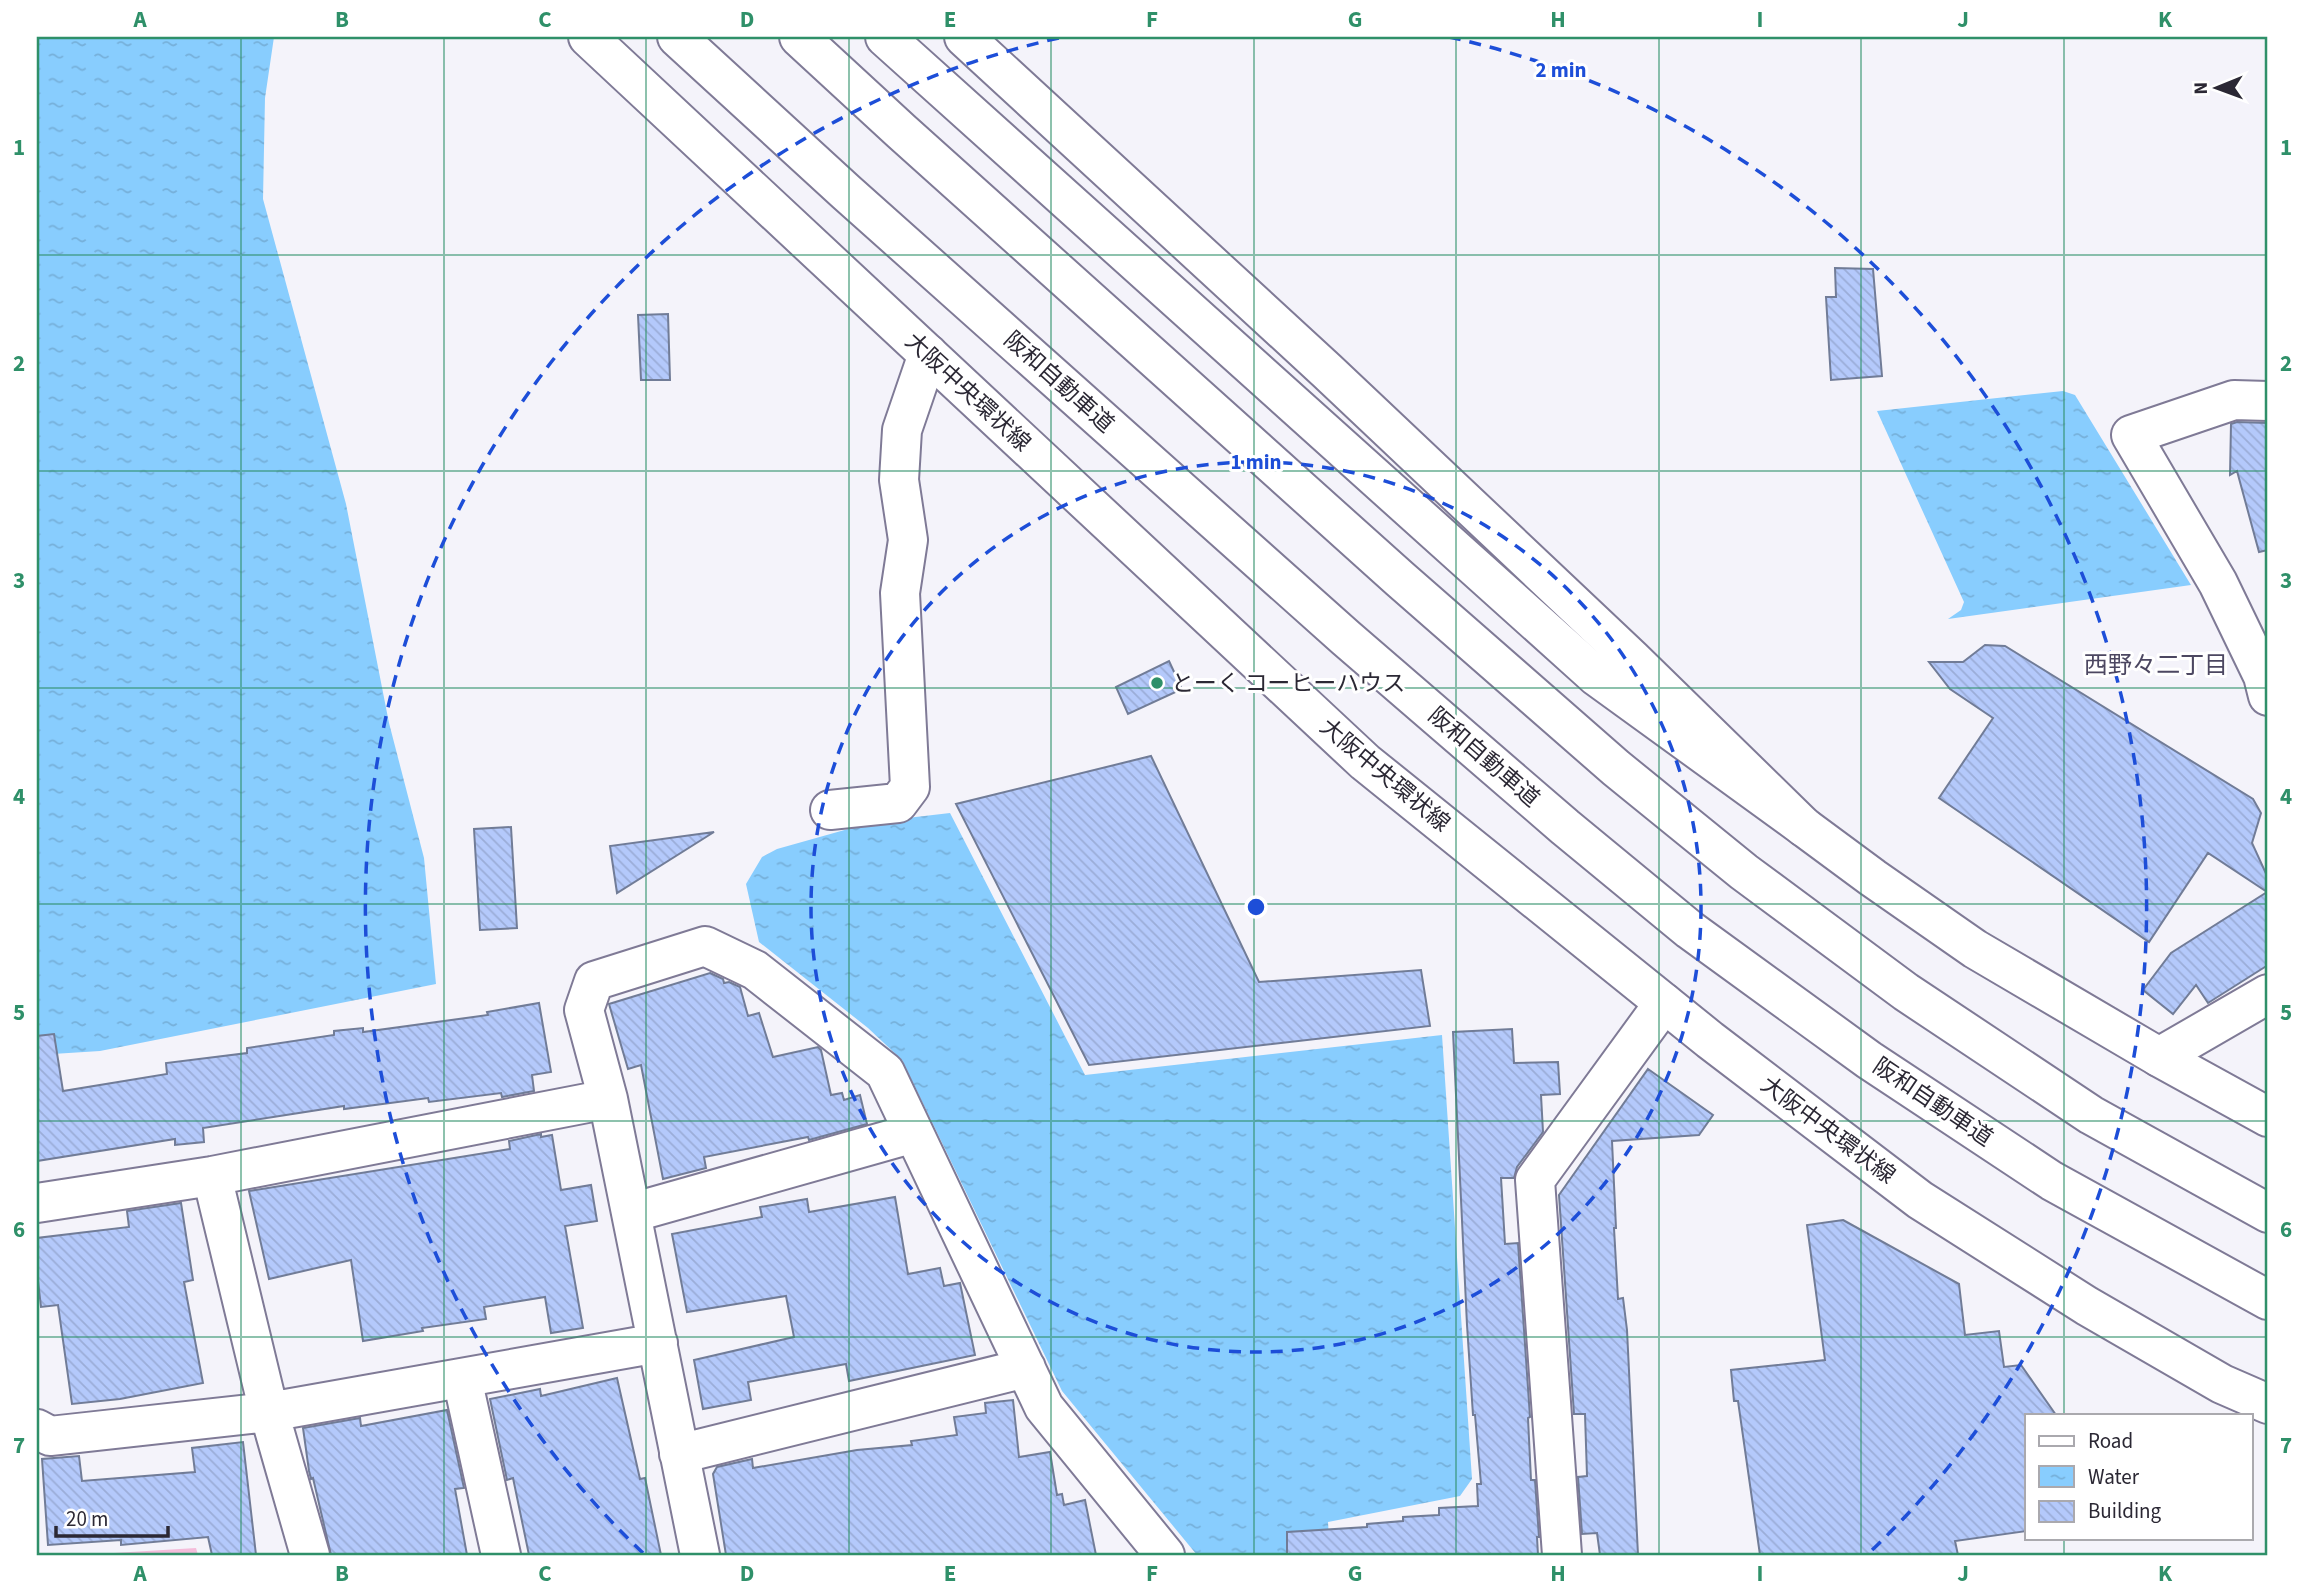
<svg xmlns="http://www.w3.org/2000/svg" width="2305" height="1592" font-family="'Source Sans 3','Noto Sans JP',sans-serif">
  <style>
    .park { fill: #f4bcda }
    .water { fill: url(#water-ripples) }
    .building { fill: url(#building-back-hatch); stroke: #717c97; stroke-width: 2 }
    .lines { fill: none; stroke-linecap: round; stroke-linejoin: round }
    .minor-casing { stroke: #7f7a96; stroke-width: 42 }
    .major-casing { stroke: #7f7a96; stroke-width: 42 }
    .highway-casing { stroke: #7f7a96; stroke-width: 42 }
    .minor { stroke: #fff; stroke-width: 38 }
    .major { stroke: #fff; stroke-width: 38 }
    .highway { stroke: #fff; stroke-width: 38 }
    .grid { fill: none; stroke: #2f9069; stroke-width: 2; stroke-opacity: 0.55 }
    .ring { fill: none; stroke: #1d4ed8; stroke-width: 3.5; stroke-dasharray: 12 9 }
    .poi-dot { fill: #2f9069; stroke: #fff; stroke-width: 2.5 }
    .labels { text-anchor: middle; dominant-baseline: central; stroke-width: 6; stroke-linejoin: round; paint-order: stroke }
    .street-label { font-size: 23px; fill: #2b2834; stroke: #fff }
    .poi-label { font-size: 23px; fill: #2b2834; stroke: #fff; text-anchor: start }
    .neighbourhood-label { font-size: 24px; fill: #4c4761; stroke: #fff }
    .centre { fill: #1d4ed8; stroke: #fff; stroke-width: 3.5 }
    .ring-label { font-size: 21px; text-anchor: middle; font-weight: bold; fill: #1d4ed8; stroke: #fff; stroke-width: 6; stroke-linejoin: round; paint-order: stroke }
    .neatline { fill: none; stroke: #2f9069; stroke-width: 2.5 }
    .grid-label { font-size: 23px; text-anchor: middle; font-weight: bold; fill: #2f9069 }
  </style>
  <defs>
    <pattern id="water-ripples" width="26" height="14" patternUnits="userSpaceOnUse" patternTransform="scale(1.75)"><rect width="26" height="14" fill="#88cdfe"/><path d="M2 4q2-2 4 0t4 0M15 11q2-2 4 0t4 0" fill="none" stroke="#76b0da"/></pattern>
    <pattern id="building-back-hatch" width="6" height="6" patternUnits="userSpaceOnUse" patternTransform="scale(1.75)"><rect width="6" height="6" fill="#b4c9fb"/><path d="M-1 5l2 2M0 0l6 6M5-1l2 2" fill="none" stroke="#9badd8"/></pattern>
  </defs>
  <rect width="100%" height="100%" fill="#f4f3fa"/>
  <path class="park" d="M 196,1548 L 198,1555 L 37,1555 L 81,1555 Z"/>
  <path class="water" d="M 37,37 L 274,37 L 265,98 L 263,199 L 346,504 L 389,723 L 424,858 L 436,984 L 100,1051 L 37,1055 Z
    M 2063,391 L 2075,395 L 2191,585 L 1948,619 L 1961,610 L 1964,602 L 1877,411 Z
    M 950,813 L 1085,1075 L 1442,1035 L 1472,1479 L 1460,1496 L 1328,1522 L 1330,1555 L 1197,1555 L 1062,1391 L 902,1060 L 868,1028 L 759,942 L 746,884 L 762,857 L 777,849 L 873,822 Z"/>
  <path class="building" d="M 1835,268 L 1873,269 L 1882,376 L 1831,380 L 1826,297 L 1836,297 Z
    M 668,314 L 670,380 L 641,380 L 638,315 Z
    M 2237,422 L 2268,423 L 2268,550 L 2259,552 L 2237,471 L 2230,475 L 2231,424 Z
    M 1985,645 L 2005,646 L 2253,799 L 2261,813 L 2252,843 L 2268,878 L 2268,965 L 2208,1003 L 2196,985 L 2173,1014 L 2143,990 L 2171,953 L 2267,892 L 2208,853 L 2149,942 L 1939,798 L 1993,718 L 1950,689 L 1929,662 L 1963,662 Z
    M 1169,661 L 1182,689 L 1128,714 L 1116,687 Z
    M 1151,756 L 1259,982 L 1421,970 L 1430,1026 L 1089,1065 L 956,804 Z
    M 511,827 L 517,928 L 480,930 L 474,829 Z
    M 714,832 L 617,893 L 610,846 Z
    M 710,973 L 723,979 L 724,983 L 729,982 L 740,987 L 748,1016 L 759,1013 L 773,1057 L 818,1047 L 821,1050 L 831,1095 L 842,1093 L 844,1100 L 860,1095 L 867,1124 L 809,1140 L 808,1137 L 704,1157 L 706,1168 L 663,1179 L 641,1065 L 628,1069 L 609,1004 Z
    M 539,1003 L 551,1072 L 532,1075 L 534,1091 L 502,1097 L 501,1093 L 429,1102 L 428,1098 L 344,1109 L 344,1106 L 203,1128 L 204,1142 L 175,1145 L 175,1139 L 37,1161 L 37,1036 L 54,1034 L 63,1091 L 167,1074 L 166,1063 L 247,1053 L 247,1048 L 334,1035 L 334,1031 L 363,1028 L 363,1032 L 488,1015 L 487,1012 Z
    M 1512,1029 L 1514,1063 L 1558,1062 L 1560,1094 L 1541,1095 L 1543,1132 L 1517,1167 L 1514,1178 L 1501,1178 L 1505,1244 L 1518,1243 L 1530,1417 L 1528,1418 L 1531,1480 L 1535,1480 L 1539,1537 L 1537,1537 L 1538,1555 L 1287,1555 L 1287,1532 L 1367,1527 L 1367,1524 L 1403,1521 L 1403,1517 L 1439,1515 L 1439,1508 L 1478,1506 L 1477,1484 L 1481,1484 L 1475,1415 L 1473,1415 L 1467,1325 L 1453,1032 Z
    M 1648,1069 L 1713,1115 L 1699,1135 L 1612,1141 L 1616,1228 L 1614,1228 L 1618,1299 L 1623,1298 L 1627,1330 L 1638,1555 L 1600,1555 L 1597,1533 L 1582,1534 L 1578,1477 L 1587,1476 L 1585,1414 L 1574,1414 L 1559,1195 Z
    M 541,1134 L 541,1137 L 552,1135 L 561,1190 L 591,1185 L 597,1221 L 565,1226 L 583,1328 L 551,1333 L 545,1297 L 484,1307 L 486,1319 L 422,1328 L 423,1331 L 363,1341 L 351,1260 L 269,1279 L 249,1191 L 510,1149 L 509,1141 Z
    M 895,1197 L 908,1274 L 940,1268 L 944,1286 L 960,1283 L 975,1355 L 849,1381 L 846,1364 L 748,1382 L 751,1400 L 703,1409 L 694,1360 L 794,1337 L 786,1296 L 687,1312 L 672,1234 L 762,1217 L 760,1207 L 807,1199 L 809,1212 Z
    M 181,1203 L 193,1280 L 184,1282 L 203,1383 L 120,1399 L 72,1404 L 58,1305 L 41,1307 L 37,1272 L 37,1238 L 129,1227 L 127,1211 Z
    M 1843,1220 L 1959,1284 L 1965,1335 L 1999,1331 L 2004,1367 L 2021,1365 L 2056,1415 L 2027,1415 L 2027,1531 L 1955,1541 L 1958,1555 L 1760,1555 L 1738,1401 L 1734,1401 L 1731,1370 L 1825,1360 L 1807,1225 Z
    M 617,1378 L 640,1479 L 645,1478 L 661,1555 L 529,1555 L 513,1478 L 507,1480 L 490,1399 L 540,1389 L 541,1396 Z
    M 1013,1400 L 1019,1457 L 1050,1452 L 1057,1495 L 1062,1494 L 1064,1505 L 1085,1500 L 1096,1555 L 726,1555 L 713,1474 L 717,1467 L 752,1459 L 753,1468 L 857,1450 L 912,1445 L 911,1441 L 957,1435 L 954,1417 L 986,1413 L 985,1403 Z
    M 447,1410 L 464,1488 L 455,1489 L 467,1555 L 331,1555 L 313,1478 L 311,1479 L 309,1471 L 303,1428 L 360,1418 L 361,1426 Z
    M 243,1442 L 256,1555 L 212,1555 L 208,1537 L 121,1545 L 121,1540 L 48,1545 L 42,1459 L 79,1456 L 82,1481 L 195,1472 L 192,1448 Z"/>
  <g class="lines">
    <g class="minor-casing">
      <path id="minor" d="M 2268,401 L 2234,400 L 2131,435 L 2218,583 L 2263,676 L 2268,696
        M 830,810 L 898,803 L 910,787 L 900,593 L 908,540 L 899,480 L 902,430 L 928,354
        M 2159,1057 L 2268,994
        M 212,1176 L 269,1412 L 310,1555
        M 37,1203 L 212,1176 L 608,1099
        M 631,1213 L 914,1133
        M 462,1378 L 501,1555
        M 37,1429 L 50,1436 L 269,1412 L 658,1343
        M 679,1454 L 1026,1368
        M 700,1555 L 608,1099 L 584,1010 L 594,981 L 705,946 L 755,970 L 885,1072 L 1044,1407 L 1165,1555
        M 1562,1555 L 1535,1180 L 1664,1003"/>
    </g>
    <g class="major-casing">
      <path id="major" d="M 588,37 L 1365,762 L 1710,1040 L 1920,1200 L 2087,1306 L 2222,1384 L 2268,1404
        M 964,37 L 1327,371 L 1632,659 L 1804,827 L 1873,878 L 1975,949 L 2159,1057 L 2268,1117"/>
    </g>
    <g class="highway-casing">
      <path id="highway" d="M 677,37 L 846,192 L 1346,638 L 1565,827 L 1690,930 L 1869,1060 L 2052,1181 L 2268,1300
        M 799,37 L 901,131 L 1400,579 L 1616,768 L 1744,872 L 1906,992 L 2091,1115 L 2268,1213
        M 885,37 L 1596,676 L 1804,827"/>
    </g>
    <use href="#minor" class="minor"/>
    <use href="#major" class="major"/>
    <use href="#highway" class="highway"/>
  </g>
  <path class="grid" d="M 241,37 L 241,1555M 444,37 L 444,1555M 646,37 L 646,1555M 849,37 L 849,1555M 1051,37 L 1051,1555M 1254,37 L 1254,1555M 1456,37 L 1456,1555M 1659,37 L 1659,1555M 1861,37 L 1861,1555M 2064,37 L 2064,1415M 37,255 L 2268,255M 37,471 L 2268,471M 37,688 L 2268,688M 37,904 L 2268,904M 37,1121 L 2268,1121M 37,1337 L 2268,1337M 2064,1538 L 2064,1555"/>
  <g class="ring">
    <circle cx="1256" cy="907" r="445"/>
    <path d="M643 1553A891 891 0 0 1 1063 37M1449 37A891 891 0 0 1 1869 1553"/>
  </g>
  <circle class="poi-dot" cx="1157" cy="683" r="7"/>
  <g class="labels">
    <g class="street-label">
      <text transform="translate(1059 382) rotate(42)">阪和自動車道</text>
      <text transform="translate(968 392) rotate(43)">大阪中央環状線</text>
      <text transform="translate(1484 757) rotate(41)">阪和自動車道</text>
      <text transform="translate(1385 775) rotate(40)">大阪中央環状線</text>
      <text transform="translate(1933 1102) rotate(34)">阪和自動車道</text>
      <text transform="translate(1828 1130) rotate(37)">大阪中央環状線</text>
    </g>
    <g class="poi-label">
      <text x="1171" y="683">とーく コーヒーハウス</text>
    </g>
    <g class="neighbourhood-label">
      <text x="2156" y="665">西野々二丁目</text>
    </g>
  </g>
  <circle cx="1256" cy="907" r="10" class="centre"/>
  <g class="ring-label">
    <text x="1561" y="77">2 min</text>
    <text x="1256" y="469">1 min</text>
  </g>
  <rect width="2305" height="1592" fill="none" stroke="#ffffff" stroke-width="77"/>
  <rect x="2025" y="1414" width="228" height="126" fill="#ffffff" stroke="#aaa9ae" stroke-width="2"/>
  <rect x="2039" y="1436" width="35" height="10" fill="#ffffff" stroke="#aaa9ae" stroke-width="2"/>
  <text x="2088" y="1448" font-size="21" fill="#2b2834">Road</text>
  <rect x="2039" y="1466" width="35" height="21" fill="url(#water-ripples)" stroke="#aaa9ae" stroke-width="2"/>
  <text x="2088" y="1484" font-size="21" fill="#2b2834">Water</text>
  <rect x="2039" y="1501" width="35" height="21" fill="url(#building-back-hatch)" stroke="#aaa9ae" stroke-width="2"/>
  <text x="2088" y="1518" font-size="21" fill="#2b2834">Building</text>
  <g transform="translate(2217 88) rotate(269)" stroke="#ffffff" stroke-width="5" paint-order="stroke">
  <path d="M0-5L12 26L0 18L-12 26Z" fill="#2b2834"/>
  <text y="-10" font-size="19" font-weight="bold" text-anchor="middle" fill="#2b2834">N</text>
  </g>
  <path d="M56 1526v10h112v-10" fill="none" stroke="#2b2834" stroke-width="3.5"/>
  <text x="66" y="1526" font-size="21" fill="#2b2834" stroke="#ffffff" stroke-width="5" paint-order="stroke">20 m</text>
  <rect x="38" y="38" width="2228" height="1516" class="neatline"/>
  <g class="grid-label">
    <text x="140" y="27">A</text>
    <text x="342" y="27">B</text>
    <text x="545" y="27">C</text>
    <text x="747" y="27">D</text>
    <text x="950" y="27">E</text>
    <text x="1152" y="27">F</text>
    <text x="1355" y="27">G</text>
    <text x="1558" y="27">H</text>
    <text x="1760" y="27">I</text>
    <text x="1963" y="27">J</text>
    <text x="2165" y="27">K</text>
    <text x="19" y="155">1</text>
    <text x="2286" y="155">1</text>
    <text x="19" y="371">2</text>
    <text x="2286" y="371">2</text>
    <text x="19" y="588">3</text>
    <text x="2286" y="588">3</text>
    <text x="19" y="804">4</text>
    <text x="2286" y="804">4</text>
    <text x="19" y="1020">5</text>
    <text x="2286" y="1020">5</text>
    <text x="19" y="1237">6</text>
    <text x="2286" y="1237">6</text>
    <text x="19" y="1453">7</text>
    <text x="2286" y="1453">7</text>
    <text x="140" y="1581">A</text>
    <text x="342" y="1581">B</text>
    <text x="545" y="1581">C</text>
    <text x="747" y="1581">D</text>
    <text x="950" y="1581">E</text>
    <text x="1152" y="1581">F</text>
    <text x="1355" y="1581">G</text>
    <text x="1558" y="1581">H</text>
    <text x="1760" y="1581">I</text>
    <text x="1963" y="1581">J</text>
    <text x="2165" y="1581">K</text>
  </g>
</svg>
